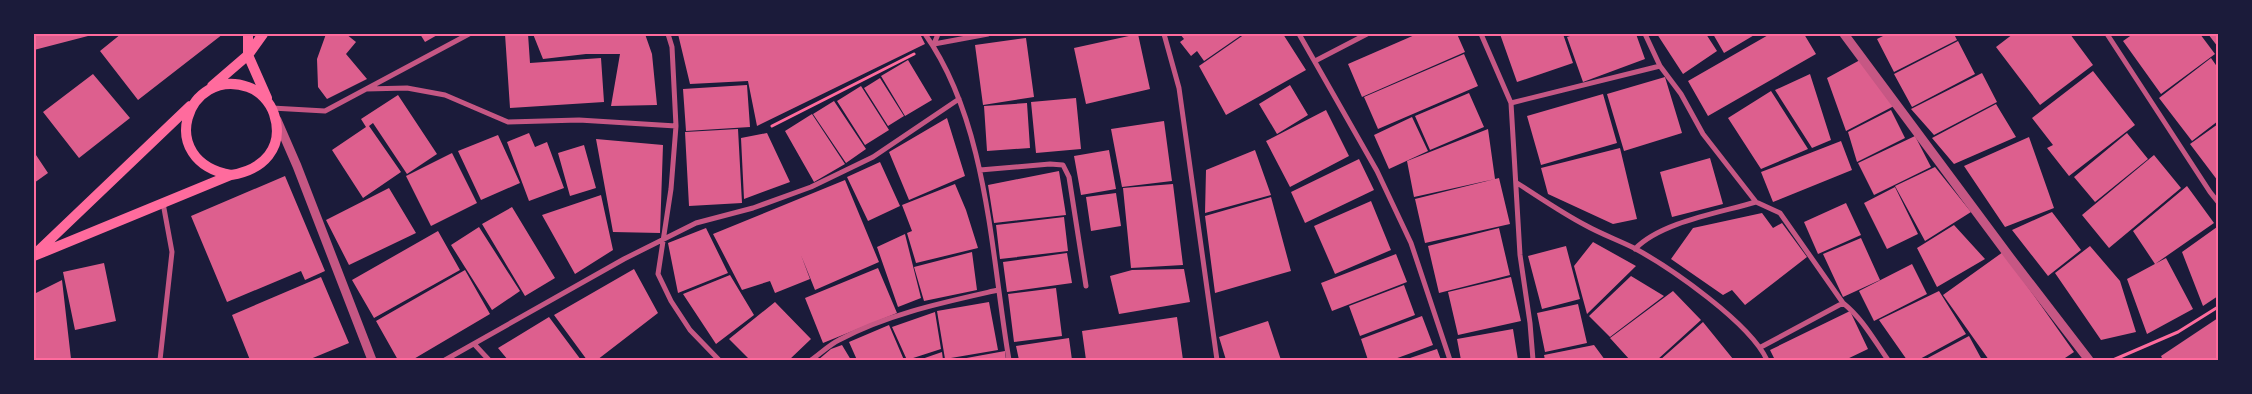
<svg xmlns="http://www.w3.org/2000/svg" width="2252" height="394" font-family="'Work Sans',sans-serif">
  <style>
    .building { fill: #dd5f8e }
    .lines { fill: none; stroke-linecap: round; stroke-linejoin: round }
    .path { stroke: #ff6b9d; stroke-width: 3 }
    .minor { stroke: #c65784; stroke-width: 5 }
    .tertiary { stroke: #c65784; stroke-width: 9 }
    .secondary { stroke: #ff6b9d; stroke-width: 10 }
    .neatline { fill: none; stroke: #ff6b9d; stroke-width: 2 }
  </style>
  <rect width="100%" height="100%" fill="#1b1b3a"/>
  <path class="building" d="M 34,34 L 87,34 L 88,36 L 34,50 Z
    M 121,34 L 223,34 L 138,100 L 100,51 Z
    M 326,34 L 346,34 L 356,42 L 346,54 L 367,79 L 327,99 L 318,87 L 317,59 Z
    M 420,34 L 439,34 L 425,42 Z
    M 505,34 L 528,34 L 530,63 L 601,58 L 604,102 L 510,108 Z
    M 533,34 L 645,34 L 652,54 L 657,105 L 611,106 L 620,54 L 586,54 L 543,59 Z
    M 678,34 L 920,34 L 925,44 L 757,126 L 748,81 L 690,84 Z
    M 1138,34 L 1150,89 L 1086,104 L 1074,48 Z
    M 1180,34 L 1243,34 L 1204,61 L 1197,51 L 1191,56 L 1180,42 L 1184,39 Z
    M 1245,34 L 1283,34 L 1306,70 L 1226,115 L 1199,66 Z
    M 1417,34 L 1457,34 L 1465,52 L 1362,97 L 1348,64 Z
    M 1500,34 L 1563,34 L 1573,63 L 1517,82 Z
    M 1576,34 L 1636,34 L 1645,59 L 1583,82 L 1567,37 Z
    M 1657,34 L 1706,34 L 1717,51 L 1683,74 Z
    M 1713,34 L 1756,34 L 1724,53 Z
    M 1770,34 L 1804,34 L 1816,54 L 1708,116 L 1688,81 Z
    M 1887,34 L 1954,34 L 1957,40 L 1894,72 L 1877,39 Z
    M 2013,34 L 2070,34 L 2093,65 L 2040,105 L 1996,47 Z
    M 2133,34 L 2200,34 L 2215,54 L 2161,94 L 2123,41 Z
    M 2208,34 L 2218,34 L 2218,47 Z
    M 1026,38 L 1034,97 L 983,105 L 975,45 Z
    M 1958,41 L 1975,74 L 1912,107 L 1894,74 Z
    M 1464,54 L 1478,86 L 1378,129 L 1364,97 Z
    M 2211,58 L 2218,68 L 2218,121 L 2192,141 L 2159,98 Z
    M 908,60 L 932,100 L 905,116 L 881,76 Z
    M 1860,60 L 1894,106 L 1846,131 L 1827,78 Z
    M 2093,71 L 2135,125 L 2069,176 L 2047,148 L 2053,145 L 2032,118 Z
    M 1982,73 L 1997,102 L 1934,135 L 1911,109 Z
    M 93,74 L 130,118 L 79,158 L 43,112 Z
    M 1810,74 L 1831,140 L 1812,148 L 1775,90 Z
    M 1665,77 L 1682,133 L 1624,151 L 1607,94 Z
    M 880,78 L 904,116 L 888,126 L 864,88 Z
    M 747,85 L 750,127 L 686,131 L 683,89 Z
    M 1290,85 L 1308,115 L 1277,134 L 1259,104 Z
    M 861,86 L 889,130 L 865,145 L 837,101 Z
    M 1771,91 L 1808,149 L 1761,169 L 1728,118 Z
    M 1469,93 L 1484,127 L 1430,150 L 1415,116 Z
    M 1603,94 L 1617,143 L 1541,165 L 1527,116 Z
    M 398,95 L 437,154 L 407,174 L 373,123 L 369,126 L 401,172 L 363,198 L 332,150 L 366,127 L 361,119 Z
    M 1076,98 L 1081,149 L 1036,153 L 1031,102 Z
    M 834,101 L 866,149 L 846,163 L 813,114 Z
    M 1027,103 L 1030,148 L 987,151 L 984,106 Z
    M 1996,104 L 2016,137 L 1954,164 L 1932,138 Z
    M 1326,110 L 1349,156 L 1290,187 L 1266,141 Z
    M 1891,110 L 1905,138 L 1857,162 L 1848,132 Z
    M 812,114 L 845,164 L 814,182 L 785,131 Z
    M 1412,117 L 1428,151 L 1389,169 L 1374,135 Z
    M 947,118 L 965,176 L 909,200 L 889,152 Z
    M 1164,121 L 1172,181 L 1122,187 L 1111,129 Z
    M 2218,124 L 2218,181 L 2190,144 Z
    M 738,129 L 742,203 L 689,206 L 685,132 Z
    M 1488,129 L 1495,179 L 1414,197 L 1407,161 Z
    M 529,133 L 535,147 L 547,142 L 564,188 L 529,201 L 507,142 Z
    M 767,133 L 790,182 L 744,199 L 741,138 Z
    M 2127,133 L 2148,159 L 2095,202 L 2074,177 Z
    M 498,135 L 520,183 L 481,200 L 458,151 Z
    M 1915,136 L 1931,167 L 1874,195 L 1858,163 Z
    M 2029,137 L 2054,208 L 2005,227 L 1964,166 Z
    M 596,139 L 663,145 L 660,233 L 613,232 Z
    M 1841,141 L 1852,170 L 1773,202 L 1761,172 Z
    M 584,145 L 596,188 L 570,196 L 558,153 Z
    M 1620,148 L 1637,219 L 1613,224 L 1548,194 L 1541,168 Z
    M 1109,150 L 1116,189 L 1081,195 L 1074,156 Z
    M 1255,150 L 1271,195 L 1205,213 L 1206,170 Z
    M 34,152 L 48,173 L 34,183 Z
    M 452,153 L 477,203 L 431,226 L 406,176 Z
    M 2154,155 L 2181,188 L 2109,248 L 2082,215 Z
    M 1710,158 L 1723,204 L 1672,217 L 1660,172 Z
    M 1359,159 L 1374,190 L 1305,223 L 1291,192 Z
    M 880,162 L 900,206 L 868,221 L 847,177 Z
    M 1935,167 L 1971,212 L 1925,241 L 1895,186 Z
    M 1059,171 L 1066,215 L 994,223 L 988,185 Z
    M 285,176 L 325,271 L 305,280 L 301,271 L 227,302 L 191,216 Z
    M 1499,178 L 1510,224 L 1425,243 L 1415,199 Z
    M 845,180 L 879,262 L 815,290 L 801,255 L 810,279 L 775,293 L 770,281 L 742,290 L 713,234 Z
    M 955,184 L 966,210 L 978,248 L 916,263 L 907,233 L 912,231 L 902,205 Z
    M 1173,184 L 1183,265 L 1131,268 L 1123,188 Z
    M 2187,186 L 2214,223 L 2155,264 L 2133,231 Z
    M 1895,187 L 1918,234 L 1887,249 L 1864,203 Z
    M 389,188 L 416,233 L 349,265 L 326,220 Z
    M 1116,193 L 1121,226 L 1091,231 L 1086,197 Z
    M 601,195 L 613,250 L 575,274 L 542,215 Z
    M 1271,197 L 1291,271 L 1215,293 L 1205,216 Z
    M 1371,201 L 1391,250 L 1335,274 L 1314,226 Z
    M 1846,203 L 1861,235 L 1818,254 L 1804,222 Z
    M 512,207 L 555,278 L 525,296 L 482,224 Z
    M 2052,212 L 2081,250 L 2048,276 L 2012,230 Z
    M 1762,213 L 1773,228 L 1782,223 L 1807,257 L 1745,305 L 1732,290 L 1723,295 L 1671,259 L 1693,228 Z
    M 1064,217 L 1068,251 L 1000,259 L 996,225 Z
    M 1954,225 L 1985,259 L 1937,287 L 1917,248 Z
    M 479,227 L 520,291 L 492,310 L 451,245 Z
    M 2217,227 L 2218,296 L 2203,306 L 2182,252 Z
    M 706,228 L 728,273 L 678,293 L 668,243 Z
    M 1499,228 L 1510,275 L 1439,293 L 1428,246 Z
    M 438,231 L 460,270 L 374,318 L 352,280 Z
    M 905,234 L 921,298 L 898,307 L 877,247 Z
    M 1861,238 L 1880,280 L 1843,297 L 1823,254 Z
    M 1593,242 L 1636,266 L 1587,314 L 1574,266 Z
    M 1566,246 L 1580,299 L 1542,309 L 1528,256 Z
    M 2090,246 L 2120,281 L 2136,332 L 2101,340 L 2055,273 Z
    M 972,252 L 977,290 L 924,301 L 914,267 Z
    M 2003,252 L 2074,352 L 2062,360 L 1989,360 L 1943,295 Z
    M 1067,253 L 1072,283 L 1007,292 L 1003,262 Z
    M 1396,254 L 1407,282 L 1332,311 L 1321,283 Z
    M 2166,258 L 2193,309 L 2147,334 L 2127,279 Z
    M 104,263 L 116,321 L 75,330 L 63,272 Z
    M 1912,264 L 1927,294 L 1874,321 L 1859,291 Z
    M 878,268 L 897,313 L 823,343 L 805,298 Z
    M 634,269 L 658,313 L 597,360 L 587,360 L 554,315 Z
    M 1184,269 L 1190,302 L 1119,314 L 1110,276 L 1132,270 Z
    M 465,270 L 490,314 L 412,360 L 398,360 L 376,321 Z
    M 730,275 L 754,315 L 716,344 L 683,294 Z
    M 1631,276 L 1664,296 L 1610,337 L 1589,316 Z
    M 321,277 L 349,343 L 308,360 L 250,360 L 232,315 Z
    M 1511,277 L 1521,321 L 1458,335 L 1448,292 Z
    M 62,280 L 71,359 L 34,360 L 34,294 Z
    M 1404,285 L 1415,315 L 1360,336 L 1349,306 Z
    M 1056,288 L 1062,336 L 1014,342 L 1008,294 Z
    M 1673,291 L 1701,320 L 1657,360 L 1630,360 L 1610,338 Z
    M 1939,291 L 1966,334 L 1918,360 L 1907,360 L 1879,320 Z
    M 775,302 L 811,339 L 789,360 L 750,360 L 729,339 Z
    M 989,302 L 998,350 L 945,359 L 937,311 Z
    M 1578,304 L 1587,343 L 1545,352 L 1537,313 Z
    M 1850,311 L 1868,349 L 1845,360 L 1775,360 L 1770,350 Z
    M 935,312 L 941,349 L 907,360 L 892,327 Z
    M 1422,316 L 1433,345 L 1392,360 L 1368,360 L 1361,339 Z
    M 549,317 L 581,360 L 508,360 L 498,348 Z
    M 1177,317 L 1183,360 L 1086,360 L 1082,331 Z
    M 2218,318 L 2218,360 L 2163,360 L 2161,356 Z
    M 1268,321 L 1281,360 L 1226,360 L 1219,337 Z
    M 1703,322 L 1733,359 L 1660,360 Z
    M 889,325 L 904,360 L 857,360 L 849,342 Z
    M 1513,329 L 1518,360 L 1461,360 L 1457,339 Z
    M 1969,336 L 1982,360 L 1924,360 Z
    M 1069,338 L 1072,360 L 1019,360 L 1016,346 Z
    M 842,345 L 851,360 L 818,360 L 831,349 Z
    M 1594,345 L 1605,360 L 1545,360 L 1544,355 Z
    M 1437,349 L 1441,360 L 1404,360 Z
    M 1005,351 L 1006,360 L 961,360 L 961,359 Z
    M 942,352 L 943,360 L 919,360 Z"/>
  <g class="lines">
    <path class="path" d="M 772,126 L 914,54
      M 2113,360 L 2178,332 L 2218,307"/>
    <path class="minor" d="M 668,34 L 672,47 L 676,126 L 671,189 L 658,274 L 671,301 L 690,330 L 719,360
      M 925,34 C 988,123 991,255 1009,360
      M 1164,34 L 1179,88 L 1217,360
      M 1299,34 L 1377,171 L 1411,243 L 1450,360
      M 1481,34 L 1511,103 L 1520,255 L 1530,323 L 1533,360
      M 1645,34 L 1660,66 L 1681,94 L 1703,134 L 1756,202 L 1780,213 L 1843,303 C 1862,318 1874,340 1888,360
      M 2107,34 L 2210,192 L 2218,202
      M 934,44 L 988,34
      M 934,44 L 938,34
      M 1315,61 L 1367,34
      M 366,89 L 407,88 L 445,95 L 508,122 L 579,120 L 676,126
      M 1511,103 L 1660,66
      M 272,108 L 325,111 L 469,34
      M 980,170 L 1050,164 L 1063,165 L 1069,177 L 1086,286
      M 1517,183 C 1539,197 1562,213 1585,225 C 1601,234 1618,240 1634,248 C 1671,268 1750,323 1767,360
      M 1635,249 C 1661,222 1719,213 1756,202
      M 475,345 L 489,360
      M 1761,347 L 1843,303
      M 160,360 L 172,252 L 163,203
      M 445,360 L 624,259 L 696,223 L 753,208 L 811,187 L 873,157 L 959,99
      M 811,360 C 820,354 829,345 839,340 C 887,314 945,302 998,290"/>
    <path class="tertiary" d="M 1844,34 L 2012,260 L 2089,360
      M 277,120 L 297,166 L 372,360"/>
    <path class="secondary" d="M 248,34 L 248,55 L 267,98
      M 212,86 L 248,55 L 263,34
      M 36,253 L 190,106
      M 34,256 L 231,175 C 263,170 285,148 274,114 C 270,102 260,91 248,87 C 187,66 154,161 231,175"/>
  </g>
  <rect width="2252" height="394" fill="none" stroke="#1b1b3a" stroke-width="70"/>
  <rect x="35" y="35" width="2182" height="324" class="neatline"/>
</svg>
